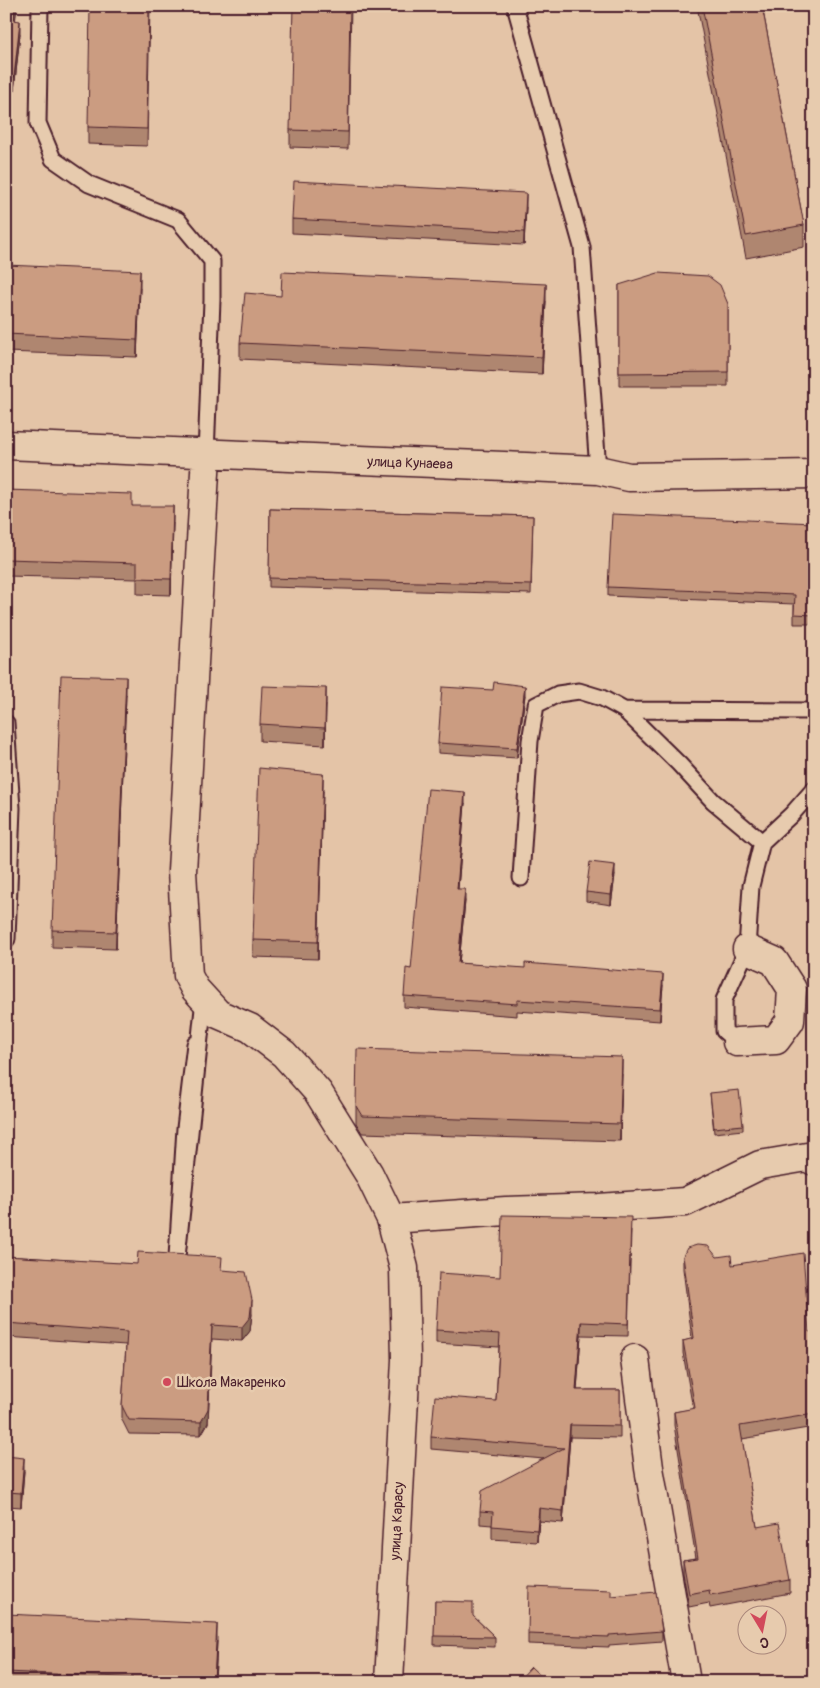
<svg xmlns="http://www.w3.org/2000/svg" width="820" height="1688" font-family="Pangolin,sans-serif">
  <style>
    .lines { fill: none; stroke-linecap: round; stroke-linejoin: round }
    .service-casing { stroke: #4a1f2b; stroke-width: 19 }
    .minor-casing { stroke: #4a1f2b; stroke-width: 31 }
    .service { stroke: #e7cbae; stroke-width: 15 }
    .minor { stroke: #e7cbae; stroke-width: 28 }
    .wall { fill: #af866f; stroke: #4a1f2b }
    .shaded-wall { fill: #8e6d5a; stroke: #4a1f2b }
    .building { fill: #cb9c81; stroke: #4a1f2b }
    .poi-dot { fill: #d1495b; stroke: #e7cbae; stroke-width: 2 }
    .labels { text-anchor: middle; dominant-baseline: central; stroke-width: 5; stroke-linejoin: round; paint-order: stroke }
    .street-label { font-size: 14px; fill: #4a1f2b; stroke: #e7cbae }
    .poi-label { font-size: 14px; fill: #4a1f2b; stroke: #e7cbae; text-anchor: start }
  </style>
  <rect width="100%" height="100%" fill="#e4c4a7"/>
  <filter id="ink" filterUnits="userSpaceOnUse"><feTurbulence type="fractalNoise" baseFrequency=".02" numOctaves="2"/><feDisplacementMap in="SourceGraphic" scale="10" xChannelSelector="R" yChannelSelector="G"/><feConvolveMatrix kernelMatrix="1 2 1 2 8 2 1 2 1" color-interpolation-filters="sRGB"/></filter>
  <g filter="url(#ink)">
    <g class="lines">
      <g class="service-casing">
        <path id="service" d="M 40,6 L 38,123 L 53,159 L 89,184 L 178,220 L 212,261 L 212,300 L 206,455
          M 515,6 L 582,247 L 598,470
          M 624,710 L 814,711
          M 6,723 L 12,808 L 7,939
          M 521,878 L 530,741 L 536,705 L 558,694 L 579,691 L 602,698 L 624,710 L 679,764 L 713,801 L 762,842
          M 737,1042 L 724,1031 L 724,1000 L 747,949 L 751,886 L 762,842 L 792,814 L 814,789
          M 195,1044 L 185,1128 L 177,1257 L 204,999"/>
      </g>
      <g class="minor-casing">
        <path id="minor" d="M 6,445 L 598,470 L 629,477 L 814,474
          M 206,455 L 182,871 L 188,976 L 195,989 L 218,1014 L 250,1028 L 284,1054 L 318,1092 L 369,1174 L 391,1219 L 404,1268 L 406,1360 L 389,1682
          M 737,1042 L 776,1040 L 790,1021 L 792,989 L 774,961 L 747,949
          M 391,1219 L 506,1211 L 599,1208 L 685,1202 L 760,1165 L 807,1157 L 814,1161
          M 635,1359 L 649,1468 L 686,1682"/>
      </g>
      <use href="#service" class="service"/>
      <use href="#minor" class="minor"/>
    </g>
    <path class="wall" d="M 6,6 L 17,6 L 15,20 L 20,34 L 14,91 L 6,90 Z
      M 150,6 L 147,146 L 88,144 L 88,127 Z
      M 351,6 L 348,149 L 290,147 L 290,130 Z
      M 697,6 L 762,6 L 804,225 L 804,247 L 746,258 Z
      M 526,207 L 524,245 L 292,233 L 292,219 Z
      M 6,265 L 140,288 L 137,357 L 6,352 Z
      M 619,285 L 728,304 L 728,386 L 619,386 Z
      M 281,296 L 546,301 L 542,374 L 240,359 L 240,343 Z
      M 6,490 L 132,506 L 173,523 L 171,595 L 137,594 L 137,579 L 6,576 Z
      M 270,509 L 533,516 L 531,594 L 269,587 Z
      M 814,523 L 814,624 L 794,624 L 794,604 L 608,596 L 608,587 Z
      M 126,694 L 116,949 L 52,947 L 52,930 Z
      M 525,695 L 517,758 L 438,753 L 438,743 Z
      M 326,705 L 325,745 L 260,741 L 260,724 Z
      M 323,791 L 318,959 L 253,957 L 253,940 Z
      M 465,803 L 458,889 L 465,901 L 459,963 L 663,985 L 660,1021 L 517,1011 L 517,1016 L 404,1007 L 404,996 L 411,969 Z
      M 615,875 L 611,905 L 586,901 L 586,892 Z
      M 622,1074 L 620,1141 L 362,1133 L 356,1123 L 356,1106 Z
      M 710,1093 L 743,1125 L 743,1130 L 714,1133 Z
      M 631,1230 L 628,1336 L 581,1335 L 577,1390 L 620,1390 L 620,1438 L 570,1437 L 563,1523 L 539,1521 L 537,1542 L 492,1539 L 492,1525 L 480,1524 L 480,1511 L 544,1459 L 431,1449 L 431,1437 L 496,1401 L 499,1347 L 436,1343 L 436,1330 L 500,1277 Z
      M 6,1256 L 222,1270 L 252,1314 L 250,1331 L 242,1341 L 212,1339 L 208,1423 L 201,1435 L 129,1434 L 122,1420 L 122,1406 L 126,1345 L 6,1337 Z
      M 683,1256 L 717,1257 L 732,1265 L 809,1332 L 814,1331 L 814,1427 L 742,1439 L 757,1527 L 790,1580 L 790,1593 L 710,1608 L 709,1603 L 689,1607 L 683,1573 L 683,1560 L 696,1558 L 674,1425 L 674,1412 L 693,1409 L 683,1353 L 683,1341 L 692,1339 L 683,1269 Z
      M 6,1437 L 8,1450 L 7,1457 L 24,1471 L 21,1507 L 8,1506 Z
      M 611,1596 L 662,1631 L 662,1641 L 609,1645 L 609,1647 L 528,1644 L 528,1634 Z
      M 435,1601 L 473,1616 L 495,1637 L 495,1647 L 434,1645 Z
      M 6,1614 L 217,1641 L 215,1682 L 6,1682 Z"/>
    <path class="shaded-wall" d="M 15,6 L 17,6 L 14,33 L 14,20 Z
      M 20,21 L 20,34 L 14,91 L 14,77 Z
      M 526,193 L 526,207 L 524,245 L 524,232 Z
      M 140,271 L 140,288 L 137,357 L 137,340 Z
      M 546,284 L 546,301 L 542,374 L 542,357 Z
      M 173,506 L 173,523 L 171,595 L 171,579 Z
      M 126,677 L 126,694 L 116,949 L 116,932 Z
      M 525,686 L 525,695 L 517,758 L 517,748 Z
      M 326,688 L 326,705 L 325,745 L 325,728 Z
      M 323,774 L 323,791 L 318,959 L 318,942 Z
      M 465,792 L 465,803 L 457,900 L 457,889 Z
      M 615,865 L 615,875 L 611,905 L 611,895 Z
      M 465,889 L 465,901 L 458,974 L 458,963 Z
      M 663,974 L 663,985 L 660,1021 L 660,1009 Z
      M 622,1057 L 622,1074 L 620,1141 L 620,1124 Z
      M 252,1300 L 252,1314 L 250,1331 L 242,1341 L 242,1327 Z
      M 581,1322 L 581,1335 L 576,1403 L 576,1390 Z
      M 212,1325 L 208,1423 L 201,1435 L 201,1422 Z
      M 570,1425 L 570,1437 L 563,1523 L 563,1511 Z
      M 24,1458 L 24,1471 L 21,1507 L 21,1493 Z
      M 8,1492 L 8,1506 L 6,1529 L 6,1515 Z
      M 539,1508 L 539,1521 L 537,1542 L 537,1530 Z
      M 217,1624 L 217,1641 L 215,1682 L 214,1682 Z"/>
    <path class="building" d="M 6,6 L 15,6 L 14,20 L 20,21 L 14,77 L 6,77 Z
      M 90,6 L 149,6 L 147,129 L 88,127 Z
      M 293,6 L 350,6 L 348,132 L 290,130 Z
      M 702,6 L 762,6 L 804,225 L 746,236 Z
      M 294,181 L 526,193 L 524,232 L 292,219 Z
      M 6,265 L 140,271 L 137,340 L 6,334 Z
      M 282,272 L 546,284 L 542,357 L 240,343 L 245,293 L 281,296 Z
      M 658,273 L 708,276 L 720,285 L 728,304 L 728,372 L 619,373 L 619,285 Z
      M 6,490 L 132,494 L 132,506 L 173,506 L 171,579 L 137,578 L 137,563 L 6,559 Z
      M 270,509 L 533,516 L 531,585 L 269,578 Z
      M 612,514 L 814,523 L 814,615 L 794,614 L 795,595 L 608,587 Z
      M 61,675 L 126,677 L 116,932 L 52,930 Z
      M 494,682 L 525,686 L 517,748 L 438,743 L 442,687 L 493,690 Z
      M 262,686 L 326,688 L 325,728 L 260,724 Z
      M 259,768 L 323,774 L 318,942 L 253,940 Z
      M 428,789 L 465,792 L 457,889 L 465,889 L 458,963 L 525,968 L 525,963 L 663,974 L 660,1009 L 517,1000 L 517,1004 L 404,996 L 406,968 L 411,969 Z
      M 590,862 L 615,865 L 611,895 L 586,892 Z
      M 357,1049 L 622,1057 L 620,1124 L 362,1116 L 356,1106 Z
      M 739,1090 L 743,1125 L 714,1128 L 710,1093 Z
      M 502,1215 L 631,1217 L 628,1324 L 581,1322 L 576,1390 L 620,1390 L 620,1426 L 570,1425 L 563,1511 L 539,1508 L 537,1530 L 492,1526 L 493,1512 L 480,1511 L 482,1491 L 564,1448 L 431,1437 L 435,1396 L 496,1401 L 500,1334 L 436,1330 L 439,1273 L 500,1277 Z
      M 697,1245 L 708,1246 L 717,1257 L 731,1255 L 732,1265 L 803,1253 L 809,1332 L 814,1331 L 814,1414 L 740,1426 L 757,1527 L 779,1523 L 790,1580 L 710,1595 L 709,1590 L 689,1594 L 683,1560 L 698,1558 L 674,1412 L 695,1408 L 683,1341 L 694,1338 L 683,1256 L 687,1248 Z
      M 138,1252 L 222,1257 L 221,1270 L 246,1272 L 252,1300 L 250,1317 L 242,1327 L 212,1325 L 208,1409 L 201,1422 L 129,1420 L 122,1406 L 127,1332 L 6,1323 L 6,1256 L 137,1264 Z
      M 6,1437 L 8,1437 L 6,1456 Z
      M 6,1456 L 24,1458 L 21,1493 L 8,1492 L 6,1515 Z
      M 529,1587 L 611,1590 L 611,1596 L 656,1592 L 662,1631 L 609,1635 L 609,1637 L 528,1634 Z
      M 435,1601 L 473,1602 L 473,1616 L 495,1637 L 434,1636 Z
      M 6,1614 L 217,1624 L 214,1681 L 6,1672 Z
      M 531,1667 L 547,1682 L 517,1682 Z"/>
  </g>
  <circle class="poi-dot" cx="167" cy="1382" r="5"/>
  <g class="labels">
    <g class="street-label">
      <text transform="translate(410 463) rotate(2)">улица Кунаева</text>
      <text transform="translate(397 1521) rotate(-87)">улица Карасу</text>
    </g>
    <g class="poi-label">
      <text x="177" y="1382">Школа Макаренко</text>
    </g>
  </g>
  <rect width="820" height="1688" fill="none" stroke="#e7cbae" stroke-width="25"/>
  <rect x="12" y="12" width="795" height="1663" fill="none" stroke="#4a1f2b" stroke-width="2" filter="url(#ink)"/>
  <g transform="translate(762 1630) rotate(170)"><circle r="24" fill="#e7cbae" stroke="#a8867a"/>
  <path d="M0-4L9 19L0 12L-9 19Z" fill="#d1495b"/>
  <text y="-8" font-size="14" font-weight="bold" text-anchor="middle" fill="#4a1f2b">С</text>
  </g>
</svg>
